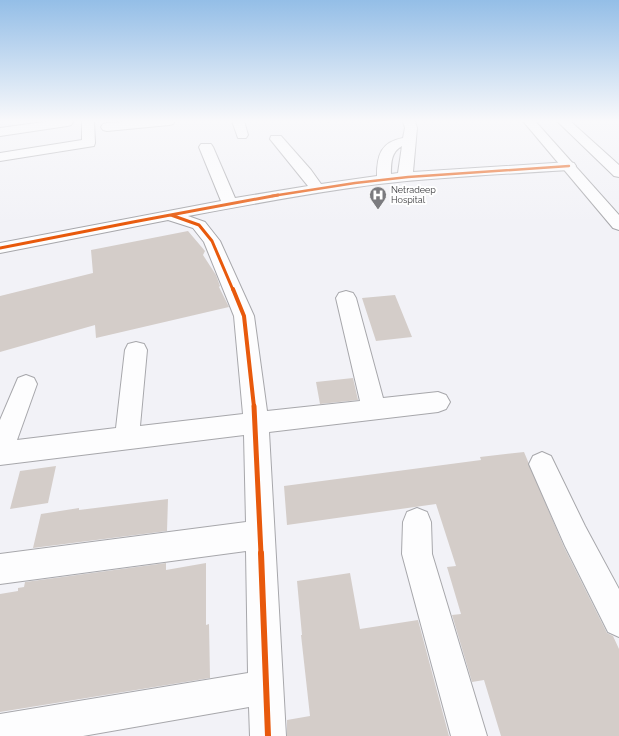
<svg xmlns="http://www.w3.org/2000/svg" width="619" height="736" font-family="Raleway,sans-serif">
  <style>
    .building { fill: #d4cdc9 }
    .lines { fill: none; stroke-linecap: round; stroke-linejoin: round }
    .minor-casing { stroke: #a7a7ab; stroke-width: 2 }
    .major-casing { stroke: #a7a7ab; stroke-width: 2 }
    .minor { fill: #fdfdfe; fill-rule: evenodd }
    .major { fill: #fdfdfe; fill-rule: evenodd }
    .cycleway-far4-casing { stroke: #fefefe; stroke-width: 4 }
    .cycleway-far3-casing { stroke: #fefefe; stroke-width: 5 }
    .cycleway-far2-casing { stroke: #fefefe; stroke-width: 6 }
    .cycleway-far1-casing { stroke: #fefefe; stroke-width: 8 }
    .cycleway-casing { stroke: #fefefe; stroke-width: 8 }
    .cycleway-far4 { stroke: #e8590c; stroke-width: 2.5 }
    .cycleway-far3 { stroke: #e8590c; stroke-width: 3 }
    .cycleway-far2 { stroke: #e8590c; stroke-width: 4 }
    .cycleway-far1 { stroke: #e8590c; stroke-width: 5 }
    .cycleway { stroke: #e8590c; stroke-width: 6 }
    .labels { text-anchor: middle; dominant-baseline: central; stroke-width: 4; stroke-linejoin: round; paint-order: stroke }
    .far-poi-label { font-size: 9px; fill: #3b3b3e; stroke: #fefefe; text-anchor: start }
  </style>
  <rect width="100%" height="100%" fill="#f2f2f7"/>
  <path class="building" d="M 188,231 L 205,251 L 203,255 L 216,275 L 220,286 L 219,287 L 229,307 L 96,338 L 95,325 L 0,352 L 0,296 L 93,273 L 91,250 Z
    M 395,295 L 412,337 L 376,341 L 362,298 Z
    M 353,378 L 358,400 L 320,404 L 316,382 Z
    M 524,452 L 564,547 L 607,633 L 613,636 L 619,649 L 619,736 L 501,736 L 484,680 L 472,682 L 452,615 L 461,614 L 447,567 L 456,566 L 436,504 L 287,525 L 284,486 L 481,460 L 480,457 Z
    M 56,466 L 48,503 L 10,509 L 20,471 Z
    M 168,499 L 167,531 L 33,548 L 41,514 L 79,508 L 79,510 Z
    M 166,563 L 166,570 L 206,563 L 206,625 L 209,624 L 210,678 L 0,712 L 0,594 L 18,591 L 18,588 L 24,587 L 25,582 Z
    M 350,573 L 360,629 L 418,620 L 449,736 L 287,736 L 287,720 L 310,716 L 301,635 L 302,635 L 297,581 Z"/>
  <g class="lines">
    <g class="minor-casing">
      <path id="minor" d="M 51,121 L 72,121 L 73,122 L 71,125 L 67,126 L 0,136 L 0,128 Z
        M 82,121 L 94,121 L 95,143 L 94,146 L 0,161 L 0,153 L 82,140 Z
        M 134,121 L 175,121 L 173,124 L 169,125 L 107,131 L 103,130 L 101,127 L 103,124 L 107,123 Z
        M 232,121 L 244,121 L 248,135 L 246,138 L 238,138 Z
        M 403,121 L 415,121 L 417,128 L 413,172 L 569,162 L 574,163 L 576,166 L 574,169 L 569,170 C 506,174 442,177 379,184 C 315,192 252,204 188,216 L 205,222 L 220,241 L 254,316 L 267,411 L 360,401 L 336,298 L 339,293 L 346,291 L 353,293 L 356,298 L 383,398 L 438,392 L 446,395 L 450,402 L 446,409 L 438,412 L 269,432 L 286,736 L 250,736 L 249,707 L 83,736 L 0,736 L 0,714 L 248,673 L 246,551 L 0,584 L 0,554 L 246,522 L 244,435 L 0,465 L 0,420 L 18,378 L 26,375 L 34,378 L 37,384 L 17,440 L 116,428 L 125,350 L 128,344 L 136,342 L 144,344 L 147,350 L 140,426 L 243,414 L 234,316 L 204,242 L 193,228 L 168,220 L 0,253 L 0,243 L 221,201 L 199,147 L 201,144 L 211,144 L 213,147 L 235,198 L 308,186 L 270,139 L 271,136 L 281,136 L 311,170 L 321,184 L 377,176 C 377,155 381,142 403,138 L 405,128 ZM 402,146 L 398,173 L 391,174 C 391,163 391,152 402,146 Z
        M 542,452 L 551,456 L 585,526 L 619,589 L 619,637 L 608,632 L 565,546 L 529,464 L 533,456 Z
        M 417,508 L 427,512 L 431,522 L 432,554 L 487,736 L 451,736 L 402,554 L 403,522 L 407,512 Z"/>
    </g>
    <g class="major-casing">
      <path id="major" d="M 523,121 L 535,121 L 619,215 L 619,230 L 613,228 Z
        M 557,121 L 570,121 L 619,165 L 619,177 L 614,176 Z"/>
    </g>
    <use href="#minor" class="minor"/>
    <use href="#major" class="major"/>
    <g class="cycleway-far4-casing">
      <path id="cycleway-far4" d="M 272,196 L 355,183 L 408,177 L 569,166"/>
    </g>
    <g class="cycleway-far3-casing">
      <path id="cycleway-far3" d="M 171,215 L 199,225 L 212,241 L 233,290
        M 0,248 L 133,222 L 278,195"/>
    </g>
    <g class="cycleway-far2-casing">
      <path id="cycleway-far2" d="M 233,289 L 244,316 L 254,407"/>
    </g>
    <g class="cycleway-far1-casing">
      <path id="cycleway-far1" d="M 254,406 L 261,554"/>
    </g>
    <g class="cycleway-casing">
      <path id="cycleway" d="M 261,553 L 268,736"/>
    </g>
    <use href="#cycleway-far4" class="cycleway-far4"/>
    <use href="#cycleway-far3" class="cycleway-far3"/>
    <use href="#cycleway-far2" class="cycleway-far2"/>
    <use href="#cycleway-far1" class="cycleway-far1"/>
    <use href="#cycleway" class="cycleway"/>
  </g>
  <linearGradient id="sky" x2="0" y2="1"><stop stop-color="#94bee7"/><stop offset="0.54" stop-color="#f9f9fb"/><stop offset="1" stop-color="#f9f9fb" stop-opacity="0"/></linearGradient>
  <rect width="619" height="224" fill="url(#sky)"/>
  <defs>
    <g id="hospital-pin" transform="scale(0.9)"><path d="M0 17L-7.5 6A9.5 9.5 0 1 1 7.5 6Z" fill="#7b7b7f" stroke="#fefefe"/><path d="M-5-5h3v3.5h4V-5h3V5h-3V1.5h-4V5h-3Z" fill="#fff"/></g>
  </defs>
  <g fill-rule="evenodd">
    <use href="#hospital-pin" x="378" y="195"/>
  </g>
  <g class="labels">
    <g class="far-poi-label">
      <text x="391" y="190">Netradeep<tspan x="391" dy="10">Hospital</tspan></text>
    </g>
  </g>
</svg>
